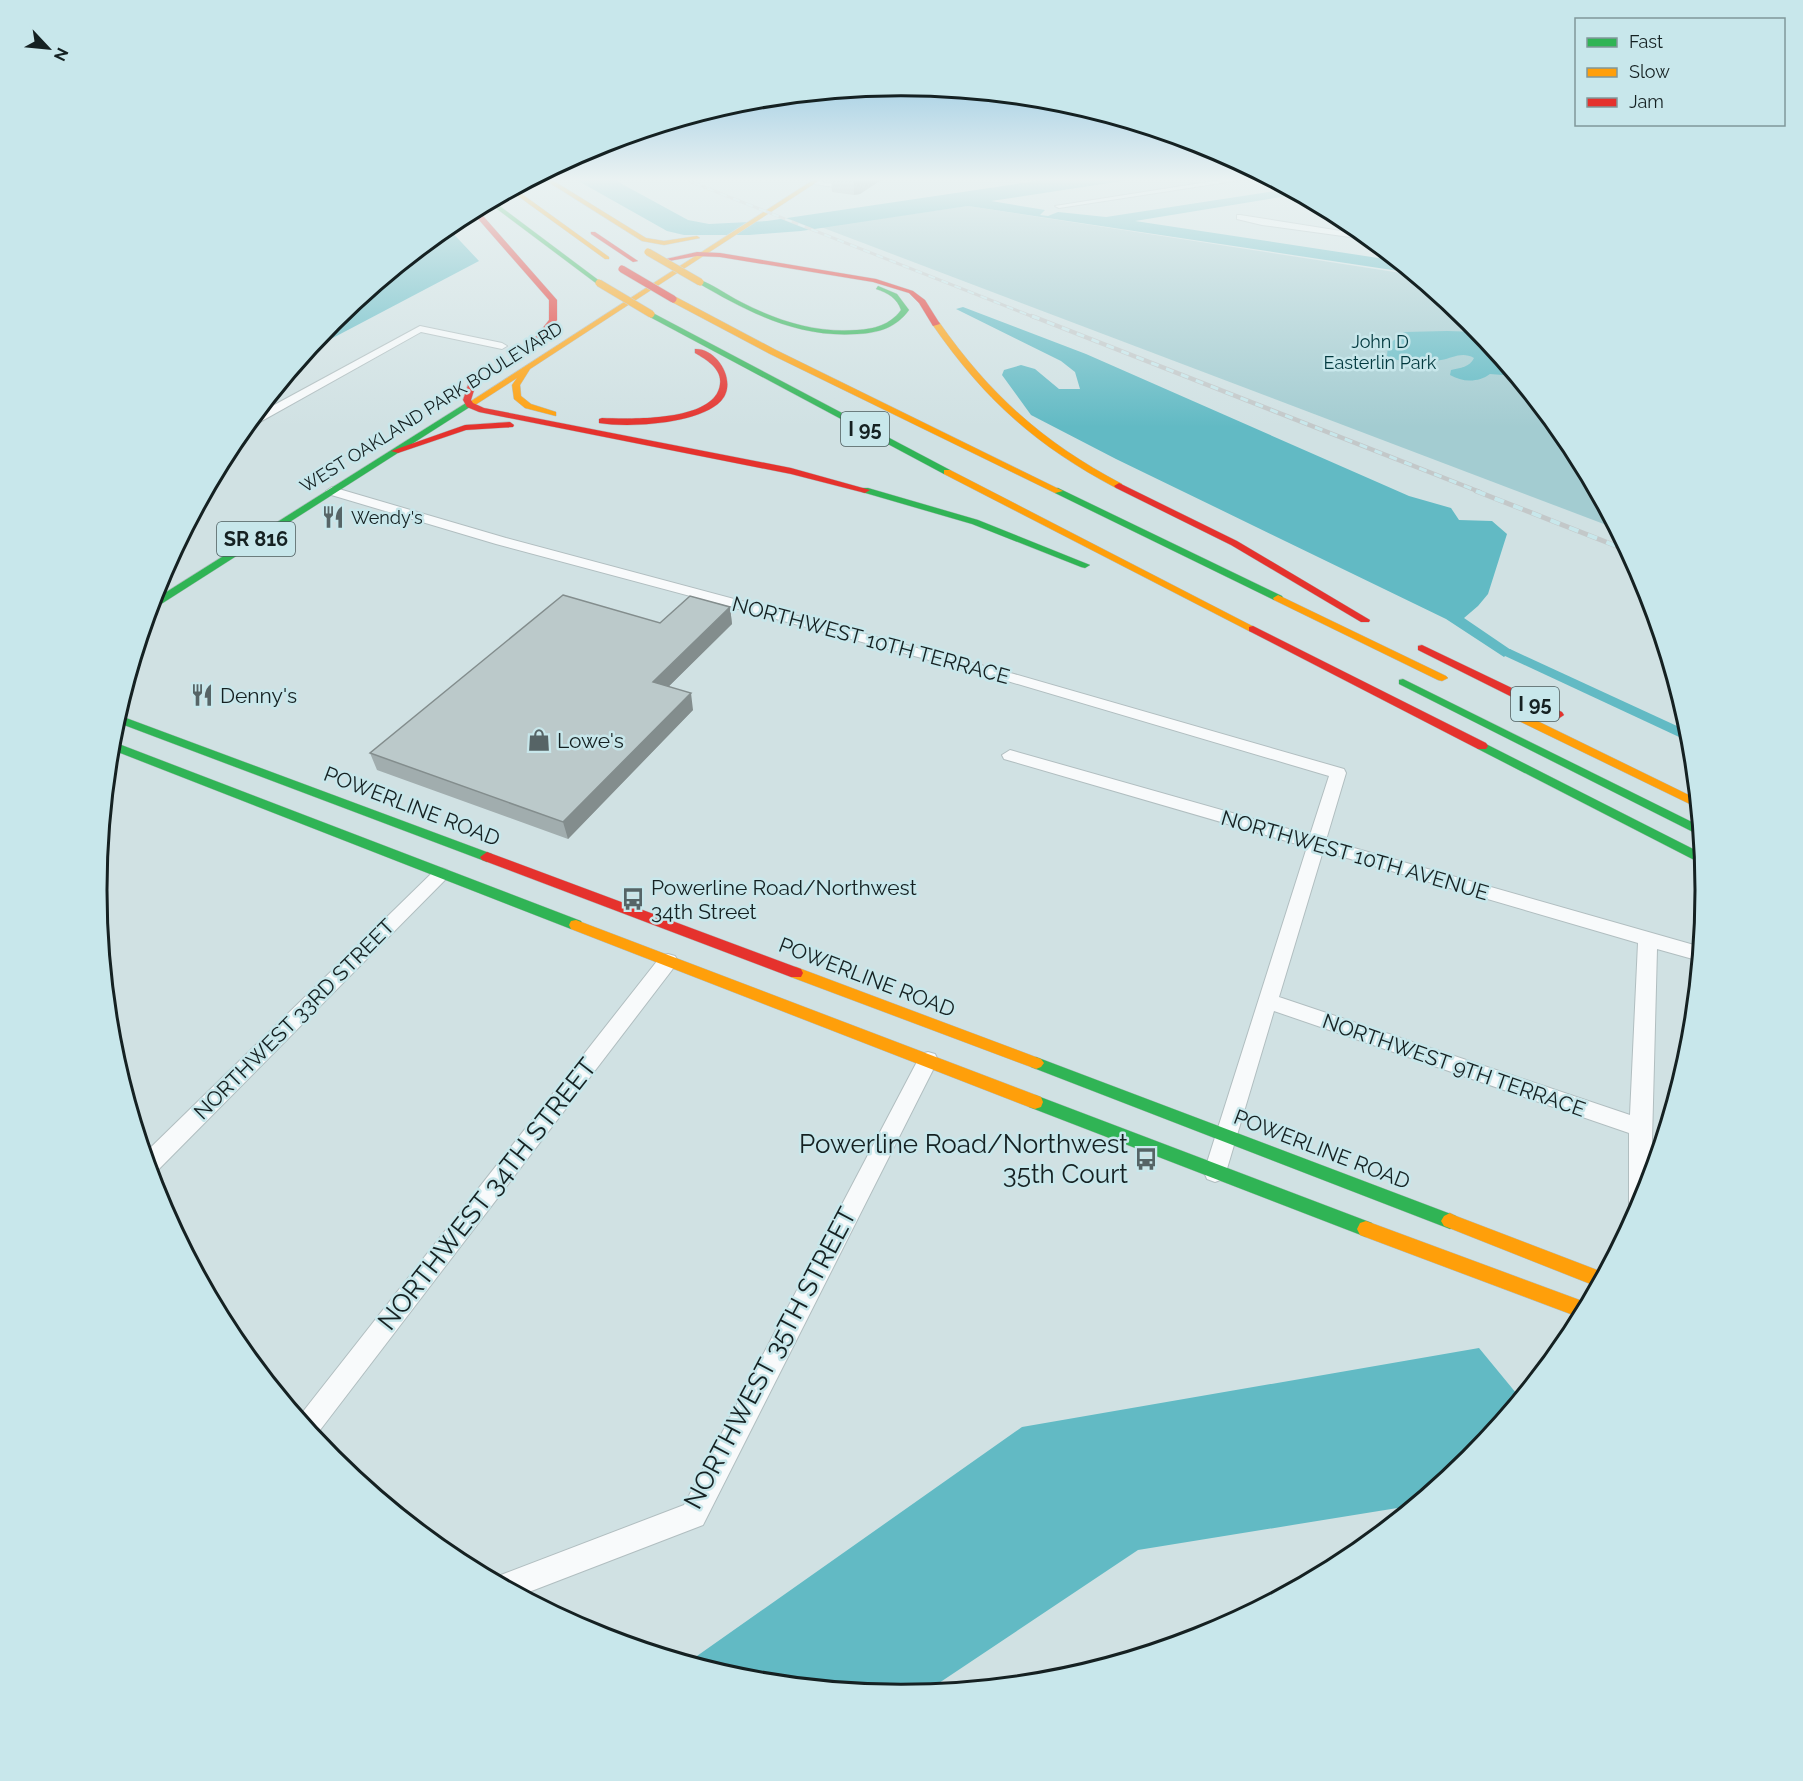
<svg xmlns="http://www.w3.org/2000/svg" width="1803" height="1781" font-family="Raleway,sans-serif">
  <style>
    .green { fill: #a3ccd1 }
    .water { fill: #62bac4 }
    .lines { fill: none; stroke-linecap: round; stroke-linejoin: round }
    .canal { fill: #62bac4; fill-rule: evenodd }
    .street-casing { stroke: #b1bec0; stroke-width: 2 }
    .fast-casing { stroke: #b1bec0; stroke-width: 1 }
    .slow-casing { stroke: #b1bec0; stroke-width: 1 }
    .jam-casing { stroke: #b1bec0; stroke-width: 1 }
    .street { fill: #f8fafb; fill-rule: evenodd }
    .fast { fill: #30b455; fill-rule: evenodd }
    .slow { fill: #ff9f0a; fill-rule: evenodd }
    .jam { fill: #e5322d; fill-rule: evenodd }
    .rail-far2-casing { stroke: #c3c8c9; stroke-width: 3 }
    .rail-far1-casing { stroke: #c3c8c9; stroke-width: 4.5 }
    .rail-casing { stroke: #c3c8c9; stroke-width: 5 }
    .rail-far2 { stroke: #c8e7eb; stroke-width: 2; stroke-dasharray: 7; stroke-linecap: butt }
    .rail-far1 { stroke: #c8e7eb; stroke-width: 3; stroke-dasharray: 8; stroke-linecap: butt }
    .rail { stroke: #c8e7eb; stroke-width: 4; stroke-dasharray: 10; stroke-linecap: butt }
    .slow-bridge-casing { stroke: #b3bcbc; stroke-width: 8; stroke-linecap: butt }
    .jam-bridge-casing { stroke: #b3bcbc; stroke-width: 8; stroke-linecap: butt }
    .slow-bridge { stroke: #ff9f0a; stroke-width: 7 }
    .jam-bridge { stroke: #e5322d; stroke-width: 7 }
    .wall { fill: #a1adae }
    .shaded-wall { fill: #838d8d }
    .building { fill: #bbc9ca; stroke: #838d8d; stroke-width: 1.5 }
    .labels { text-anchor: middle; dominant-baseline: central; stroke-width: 5; stroke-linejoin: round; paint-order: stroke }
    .far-park-label { font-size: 18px; fill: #00383e; stroke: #c8e7eb }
    .far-street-label { font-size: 18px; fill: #152122; stroke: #c8e7eb }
    .far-poi-label { font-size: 18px; fill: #152122; stroke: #c8e7eb; text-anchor: start }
    .shield { fill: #c8e7eb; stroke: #4b5c5e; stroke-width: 1.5 }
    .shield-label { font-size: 20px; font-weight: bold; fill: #152122 }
    .street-label { font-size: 21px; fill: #152122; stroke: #c8e7eb }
    .poi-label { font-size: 21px; fill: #152122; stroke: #c8e7eb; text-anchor: start }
    .near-poi-label { font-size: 26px; fill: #152122; stroke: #c8e7eb; text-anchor: end }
    .near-street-label { font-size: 26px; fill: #152122; stroke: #c8e7eb }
    .rim { fill: none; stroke: #152122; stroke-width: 3 }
  </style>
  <rect width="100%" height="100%" fill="#d0e1e3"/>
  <path class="green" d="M 968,206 L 1414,275 L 1471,322 L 1571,444 L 1617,529 L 821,227 Z"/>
  <path class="water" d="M 573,178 L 611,178 L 688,220 L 709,224 L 767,221 L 1057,178 L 1142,178 L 991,201 L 1045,210 L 1040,215 L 1048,216 L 1058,212 L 1106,217 L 1289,189 L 1299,194 L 1135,221 L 1398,261 L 1412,273 L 968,206 L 801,231 L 749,235 L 684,235 L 667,231 Z
    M 447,227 L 479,261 L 308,351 L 333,321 Z
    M 963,307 L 1086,354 L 1409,496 L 1451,508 L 1459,520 L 1492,521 L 1507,534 L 1488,594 L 1478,606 L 1464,618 L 1511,650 L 1504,657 L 1446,619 L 1116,459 L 1031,415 L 1002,375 L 1004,370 L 1021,365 L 1035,369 L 1059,389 L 1080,389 L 1075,372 L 1061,361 L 956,309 Z
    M 1447,331 L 1480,332 L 1516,376 L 1490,374 C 1478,383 1462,382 1450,375 L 1451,370 C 1460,368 1470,367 1474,358 C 1462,351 1453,358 1441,360 C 1424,363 1402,364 1387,356 L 1388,345 L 1404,332 Z
    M 1479,1348 L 1521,1399 L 1470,1460 L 1416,1505 L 1138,1550 L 924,1693 L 901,1695 L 744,1680 L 687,1663 L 1022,1427 Z"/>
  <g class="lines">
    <path class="canal" d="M 1510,649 L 1690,732 L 1692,743 L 1505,656 L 1503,653 L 1505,650 Z"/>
    <g class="street-casing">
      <path id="street" d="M 1233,178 L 1253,178 L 1059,208 L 1055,206 Z
        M 811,180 L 838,185 L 834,187 L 814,184 L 811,184 Z
        M 1240,215 L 1366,235 L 1372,240 L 1262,225 L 1237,219 L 1237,215 Z
        M 420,326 L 502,343 L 507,346 L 502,349 L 421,332 L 251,427 L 245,428 L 254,416 Z
        M 332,487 L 506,538 L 1014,674 L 1344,769 L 1346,773 L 1326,840 L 1701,947 L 1700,961 L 1657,949 L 1651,1179 L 1645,1199 L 1635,1217 L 1629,1209 L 1629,1133 L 1274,1011 L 1226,1172 L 1223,1179 L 1215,1182 L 1207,1179 L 1204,1172 L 1307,847 L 1004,759 L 1002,755 L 1010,750 L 1310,835 L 1329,776 L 1004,680 L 496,544 L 328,494 L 326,491 ZM 1323,851 L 1638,943 L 1630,1115 L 1279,997 Z
        M 441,868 L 447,870 L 450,874 L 447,878 L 156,1172 L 150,1174 L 144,1154 L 435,870 Z
        M 668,954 L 675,956 L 678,961 L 675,966 L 314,1438 L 298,1418 L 661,956 Z
        M 928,1052 L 935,1054 L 938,1060 L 703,1525 L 521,1595 L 494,1581 L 496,1577 L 506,1573 L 684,1505 L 921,1054 Z"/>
    </g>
    <g class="fast-casing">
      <path id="fast" d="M 493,201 L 601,282 L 601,284 L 597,284 L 489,203 Z
        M 700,280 C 714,285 727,295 741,302 C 778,321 815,333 857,330 C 874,329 890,325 901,310 C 897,298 888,293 876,289 L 878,286 L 897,294 L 909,310 C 896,328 878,333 857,334 C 797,338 748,312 698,283 Z
        M 651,312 L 950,470 L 951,472 L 944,474 L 648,316 L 648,312 Z
        M 466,403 L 473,405 L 155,608 L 150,609 L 152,601 Z
        M 862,488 L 868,488 L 978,520 L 1090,565 L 1085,568 L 1081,567 L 972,524 L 862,492 Z
        M 1058,488 L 1282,596 L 1283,598 L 1282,600 L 1274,600 L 1055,493 L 1055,489 Z
        M 1403,679 L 1700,826 L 1701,836 L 1399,684 L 1399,680 Z
        M 118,715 L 492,854 L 494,857 L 487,862 L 482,860 L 116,722 Z
        M 111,741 L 581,921 L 583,925 L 581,929 L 571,929 L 110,749 Z
        M 1482,742 L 1703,854 L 1704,865 L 1478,749 L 1476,746 Z
        M 1036,1057 L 1456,1216 L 1459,1221 L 1456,1226 L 1450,1229 L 1031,1067 L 1028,1063 L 1031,1059 Z
        M 1035,1095 L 1372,1223 L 1375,1229 L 1372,1235 L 1366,1237 L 1029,1107 L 1027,1102 L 1029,1097 Z"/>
    </g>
    <g class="slow-casing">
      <path id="slow" d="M 542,178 L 549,178 L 646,238 L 664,241 L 697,236 L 700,238 L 664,245 L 642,241 Z
        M 816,178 L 823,178 L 530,369 L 520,385 L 521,396 L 531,404 L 556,412 L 556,416 L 525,408 L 514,399 L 512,385 L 517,378 L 472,407 L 465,405 Z
        M 515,189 L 609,257 L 609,259 L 605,259 L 511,191 Z
        M 670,297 L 676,297 L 776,350 L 1063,491 L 1055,493 L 770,354 L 670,301 Z
        M 933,322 L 939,322 C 990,395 1044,443 1122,484 L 1122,488 L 1116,488 C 1035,445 984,399 932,324 Z
        M 944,470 L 950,470 L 1258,629 L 1253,632 L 1249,631 L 944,474 Z
        M 1278,595 L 1446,676 L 1448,678 L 1442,681 L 1438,680 L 1274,600 L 1273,598 Z
        M 1521,713 L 1697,799 L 1698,808 L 1517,720 L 1515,717 L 1517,714 Z
        M 576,920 L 1041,1097 L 1043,1102 L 1041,1107 L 1035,1109 L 1029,1107 L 571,929 L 569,925 L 571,921 Z
        M 796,967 L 1041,1059 L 1044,1063 L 1041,1067 L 1036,1069 L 1031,1067 L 791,977 L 789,973 L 791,969 Z
        M 1450,1213 L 1456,1216 L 1605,1273 L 1598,1287 L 1444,1226 L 1441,1221 L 1444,1216 Z
        M 1366,1221 L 1585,1302 L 1589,1304 L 1581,1318 L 1360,1235 L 1357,1229 L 1360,1223 Z"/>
    </g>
    <g class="jam-casing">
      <path id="jam" d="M 477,209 L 557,300 L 557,320 L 536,347 L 529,345 L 549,320 L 549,300 L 472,212 Z
        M 591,232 L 595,232 L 638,261 L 633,262 L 591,234 Z
        M 697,252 L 720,253 L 876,279 L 913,291 L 925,300 L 940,324 L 933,326 L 919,303 L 909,293 L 873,282 L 720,257 L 697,256 L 669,261 L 666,259 Z
        M 695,349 C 718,348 738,383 721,401 C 699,424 629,428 599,423 L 599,419 L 602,418 C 630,419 716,422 720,384 C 722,369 707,360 695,353 Z
        M 469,382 L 476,384 L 471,400 L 473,403 L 484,408 L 791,468 L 870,490 L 865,493 L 791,474 L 479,412 L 467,407 L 463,400 Z
        M 510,422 L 514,425 L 513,427 L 466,430 L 398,453 L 391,451 L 465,425 Z
        M 1119,483 L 1237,541 L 1370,620 L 1369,622 L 1361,622 L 1231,545 L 1116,488 L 1114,486 Z
        M 1253,626 L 1486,743 L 1488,746 L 1486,749 L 1478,749 L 1249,631 L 1249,627 Z
        M 1422,645 L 1562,712 L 1564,715 L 1558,719 L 1554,718 L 1418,650 L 1418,646 Z
        M 487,852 L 801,969 L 803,973 L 801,977 L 791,977 L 482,860 L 480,857 Z"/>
    </g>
    <use href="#street" class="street"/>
    <use href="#fast" class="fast"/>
    <use href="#slow" class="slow"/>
    <use href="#jam" class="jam"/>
    <g class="rail-far2-casing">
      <path id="rail-far2" d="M 681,178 L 1036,318"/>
    </g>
    <g class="rail-far1-casing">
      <path id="rail-far1" d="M 1032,316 L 1480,492"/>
    </g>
    <g class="rail-casing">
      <path id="rail" d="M 1476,491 L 1629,551"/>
    </g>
    <use href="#rail-far2" class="rail-far2"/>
    <use href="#rail-far1" class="rail-far1"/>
    <use href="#rail" class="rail"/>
    <g class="slow-bridge-casing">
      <path id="slow-bridge" d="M 648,252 L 700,282
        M 599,283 L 651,314"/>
    </g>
    <g class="jam-bridge-casing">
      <path id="jam-bridge" d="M 622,269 L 673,299"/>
    </g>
    <use href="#slow-bridge" class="slow-bridge"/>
    <use href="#jam-bridge" class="jam-bridge"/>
  </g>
  <path class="wall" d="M 831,178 L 884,178 L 860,194 L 854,195 L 832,192 Z
    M 730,607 L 732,624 L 669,686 L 693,710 L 568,839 L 377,770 L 370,753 L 660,623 Z"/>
  <path class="shaded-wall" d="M 854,178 L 884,178 L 860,194 L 854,195 Z
    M 730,607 L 732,624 L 656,699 L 653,682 Z
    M 691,693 L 693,710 L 568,839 L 563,822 Z"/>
  <path class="building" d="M 563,595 L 660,623 L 690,596 L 730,607 L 653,682 L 691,693 L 563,822 L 370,753 Z"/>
  <linearGradient id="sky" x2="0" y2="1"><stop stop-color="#72b6da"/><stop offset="0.42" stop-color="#eaf2f2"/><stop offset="1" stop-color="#eaf2f2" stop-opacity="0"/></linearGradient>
  <rect width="1803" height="427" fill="url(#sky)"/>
  <defs>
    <g id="restaurant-bare" transform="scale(1.8)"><path d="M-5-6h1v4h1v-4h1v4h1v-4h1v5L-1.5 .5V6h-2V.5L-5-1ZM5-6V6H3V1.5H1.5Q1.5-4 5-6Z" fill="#566466" stroke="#c8e7eb" stroke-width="2.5" paint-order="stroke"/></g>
    <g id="shop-bare" transform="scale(1.8)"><path d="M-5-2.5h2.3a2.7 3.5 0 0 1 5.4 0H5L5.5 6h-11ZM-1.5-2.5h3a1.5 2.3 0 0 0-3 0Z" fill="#566466" stroke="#c8e7eb" stroke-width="2.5" paint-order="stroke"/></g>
    <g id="bus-bare" transform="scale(1.8)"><path d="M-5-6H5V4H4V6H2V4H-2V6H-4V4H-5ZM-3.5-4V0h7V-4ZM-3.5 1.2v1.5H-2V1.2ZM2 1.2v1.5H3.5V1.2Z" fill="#566466" stroke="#c8e7eb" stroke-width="2.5" paint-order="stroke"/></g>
  </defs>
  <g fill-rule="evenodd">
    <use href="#restaurant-bare" x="333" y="517"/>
    <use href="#restaurant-bare" x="202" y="695"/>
    <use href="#shop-bare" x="539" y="740"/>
    <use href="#bus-bare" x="633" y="899"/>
    <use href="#bus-bare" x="1146" y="1159"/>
  </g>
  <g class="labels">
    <g class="far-park-label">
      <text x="1380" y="341">John D<tspan x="1380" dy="21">Easterlin Park</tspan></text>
    </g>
    <g class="far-street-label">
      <text transform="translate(431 407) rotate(-32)">WEST OAKLAND PARK BOULEVARD</text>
    </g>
    <g class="far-poi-label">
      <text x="351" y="517">Wendy's</text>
    </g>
    <g class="shield">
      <rect x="841" y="412" width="48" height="34" rx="4.5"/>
      <rect x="217" y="522" width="78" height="34" rx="4.5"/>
      <rect x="1511" y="687" width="48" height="34" rx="4.5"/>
    </g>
    <g class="shield-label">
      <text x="865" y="429">I 95</text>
      <text x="256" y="539">SR 816</text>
      <text x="1535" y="704">I 95</text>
    </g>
    <g class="street-label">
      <text transform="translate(871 640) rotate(15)">NORTHWEST 10TH TERRACE</text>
      <text transform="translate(412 806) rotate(21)">POWERLINE ROAD</text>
      <text transform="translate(1355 855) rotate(16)">NORTHWEST 10TH AVENUE</text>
      <text transform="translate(867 977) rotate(21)">POWERLINE ROAD</text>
      <text transform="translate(294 1019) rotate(-45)">NORTHWEST 33RD STREET</text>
      <text transform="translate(1454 1065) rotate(19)">NORTHWEST 9TH TERRACE</text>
      <text transform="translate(1322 1149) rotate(21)">POWERLINE ROAD</text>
    </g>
    <g class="poi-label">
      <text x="220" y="695">Denny's</text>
      <text x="557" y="740">Lowe's</text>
      <text x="651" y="887">Powerline Road/Northwest<tspan x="651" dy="24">34th Street</tspan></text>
    </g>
    <g class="near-poi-label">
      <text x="1128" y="1144">Powerline Road/Northwest<tspan x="1128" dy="30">35th Court</tspan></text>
    </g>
    <g class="near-street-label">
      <text transform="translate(487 1194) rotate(-52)">NORTHWEST 34TH STREET</text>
      <text transform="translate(770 1358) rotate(-62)">NORTHWEST 35TH STREET</text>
    </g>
  </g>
  <path d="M0 0H1803V1781H0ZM107 890a794 794 0 1 1 1588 0a794 794 0 1 1-1588 0Z" fill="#c8e7eb" fill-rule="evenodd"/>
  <path class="rim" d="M107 890a794 794 0 1 1 1588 0a794 794 0 1 1-1588 0Z"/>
  <rect x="1575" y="18" width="210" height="108" fill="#c8e7eb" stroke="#80989b" stroke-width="1.5"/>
  <rect x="1587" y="38" width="30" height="9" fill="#30b455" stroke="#80989b" stroke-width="1.5"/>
  <text x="1629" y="48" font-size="18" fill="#152122">Fast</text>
  <rect x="1587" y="68" width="30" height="9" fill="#ff9f0a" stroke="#80989b" stroke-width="1.5"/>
  <text x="1629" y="78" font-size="18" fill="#152122">Slow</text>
  <rect x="1587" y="98" width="30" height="9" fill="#e5322d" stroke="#80989b" stroke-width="1.5"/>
  <text x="1629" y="108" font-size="18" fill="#152122">Jam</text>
  <g transform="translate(48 48) rotate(116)" stroke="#c8e7eb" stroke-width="4.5" paint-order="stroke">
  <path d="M0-4.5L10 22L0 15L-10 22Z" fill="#152122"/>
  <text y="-9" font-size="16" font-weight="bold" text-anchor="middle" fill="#152122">N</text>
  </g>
</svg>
